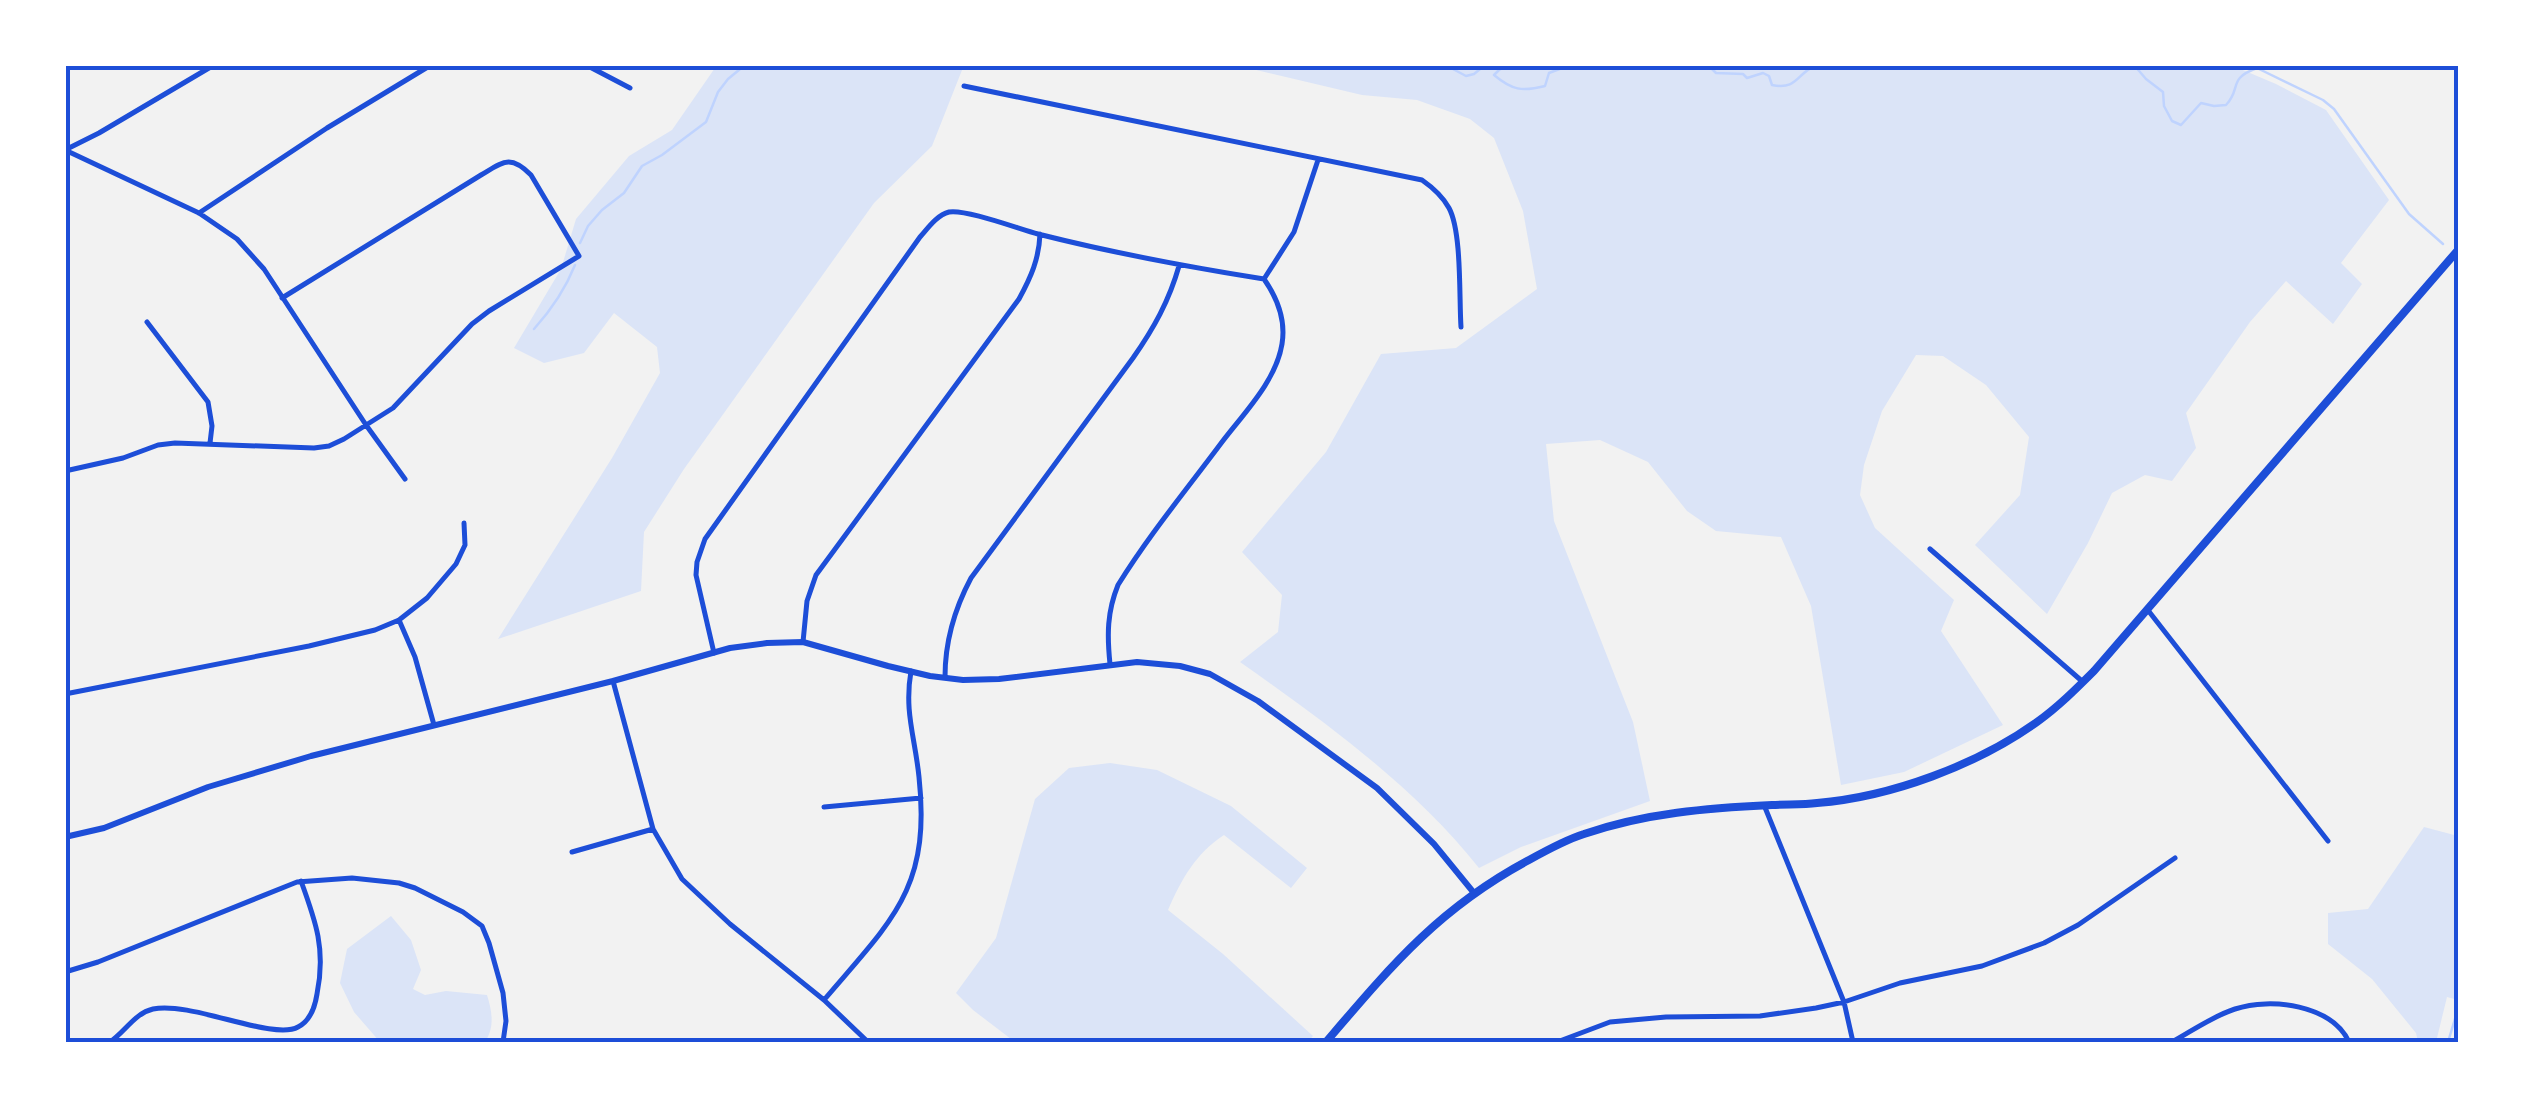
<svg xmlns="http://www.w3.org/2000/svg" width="2523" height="1107" font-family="'Asap Condensed',sans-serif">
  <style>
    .green { fill: #dbe4f7 }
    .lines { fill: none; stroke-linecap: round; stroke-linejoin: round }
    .stream { stroke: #bfd3fe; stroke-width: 2.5 }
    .minor { stroke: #1d4ed8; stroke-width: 5 }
    .tertiary { stroke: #1d4ed8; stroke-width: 6 }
    .secondary { stroke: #1d4ed8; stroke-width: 8 }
    .neatline { fill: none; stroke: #1d4ed8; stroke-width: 4 }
  </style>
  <rect width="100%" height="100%" fill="#f2f2f2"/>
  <path class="green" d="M 717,65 L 964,65 L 932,146 L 874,203 L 684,469 L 644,532 L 641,591 L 498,639 L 612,458 L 660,373 L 657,347 L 614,313 L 584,353 L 544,363 L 514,348 L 561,269 L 576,219 L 629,156 L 672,130 Z
    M 1235,65 L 1425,65 L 1431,68 L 1437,65 L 2231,65 L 2276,84 L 2326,110 L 2389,200 L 2341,263 L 2362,284 L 2333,324 L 2286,281 L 2250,322 L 2186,413 L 2196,448 L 2172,481 L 2145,475 L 2112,493 L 2088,543 L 2047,614 L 1975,545 L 2020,495 L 2029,437 L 1986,385 L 1943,356 L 1916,355 L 1882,411 L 1864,465 L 1860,495 L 1875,528 L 1954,600 L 1941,631 L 2003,725 L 1904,772 L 1841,785 L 1811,606 L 1781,537 L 1716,531 L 1687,511 L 1648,462 L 1600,440 L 1546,444 L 1554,521 L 1633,722 L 1650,801 L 1521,847 L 1479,868 C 1413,785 1326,723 1240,662 L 1278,632 L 1282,595 L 1242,552 L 1326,452 L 1381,354 L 1456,348 L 1537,289 L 1523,211 L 1494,138 L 1470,119 L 1417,100 L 1362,95 Z
    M 1110,763 L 1157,770 L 1231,806 L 1307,868 L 1291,888 L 1224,835 C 1196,853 1181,880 1168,910 L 1223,954 L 1313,1036 L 1308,1042 L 1015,1042 L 973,1010 L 956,993 L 996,938 L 1035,799 L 1069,768 Z
    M 2424,827 L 2458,836 L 2458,1000 L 2447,997 L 2436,1042 L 2418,1042 L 2416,1033 L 2372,979 L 2328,944 L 2328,913 L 2368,909 Z
    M 391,916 L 411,940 L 421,970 L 413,989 L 425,995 L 446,991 L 487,995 C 492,1011 495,1027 485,1042 L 380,1042 L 354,1012 L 340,983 L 347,949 Z"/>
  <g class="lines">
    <path class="stream" d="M 1451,65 L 1451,68 L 1466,76 L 1474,74 L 1485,65
      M 1508,65 L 1499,70 L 1494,75 C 1512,90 1522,92 1545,86 L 1549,73 L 1570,65
      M 1708,65 L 1716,73 L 1743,74 L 1747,78 L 1763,73 L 1769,76 L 1772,85 C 1798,90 1796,74 1816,65
      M 1841,65 L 1852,68 L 1869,65
      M 2134,65 L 2146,79 L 2163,92 L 2164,106 L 2172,121 L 2181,125 L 2201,103 L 2214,106 L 2226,105 C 2242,88 2227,79 2257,68 L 2323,100 L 2334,109 L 2409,214 L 2443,244
      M 580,243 L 588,226 L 602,210 L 624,193 L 642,166 L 662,155 L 706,122 L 718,92 L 728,79 L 745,65
      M 534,329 C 552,309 565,290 575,265
      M 2448,1042 L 2458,1009"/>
    <path class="minor" d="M 586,65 L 630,88
      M 964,86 L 1422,180 C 1432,187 1443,197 1449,208 C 1462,232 1459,298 1461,327
      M 65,150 L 199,213 L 237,239 L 264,269 L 366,425 L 405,479
      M 65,150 L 99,133 L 214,65
      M 199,213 L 327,128 L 431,65
      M 1264,279 L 1294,232 L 1318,160
      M 147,322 L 208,402 L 212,426 L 210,443
      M 65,471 L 123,458 L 158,445 L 175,443 L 314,448 L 329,446 L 344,439 L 393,408 L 472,324 L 489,311 L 579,256 L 531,175 C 510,154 503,162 481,175 L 282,298
      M 1930,549 L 2083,682
      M 2147,609 L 2328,841
      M 399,620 L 415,657 L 434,725
      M 803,642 L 807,601 L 816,575 L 1019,299 C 1031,277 1039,259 1040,234
      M 714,653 L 696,575 L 697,562 L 705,539 L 920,237 C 928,228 937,215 949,212 C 966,209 1019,229 1038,234 C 1113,253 1188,267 1264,279
      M 1110,664 C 1107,635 1107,612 1118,585 C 1149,535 1187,489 1222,442 C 1244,413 1276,381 1282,344 C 1286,320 1278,299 1264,279
      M 945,677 C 945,643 955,608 971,578 L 1133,358 C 1154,328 1169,301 1179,266
      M 613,681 L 653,829 L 682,879 L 730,924 L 824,1000 L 868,1042
      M 65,694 L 309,646 L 375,630 L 399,620 L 427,598 L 456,564 L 465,545 L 464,523
      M 1764,805 L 1844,1002 L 1853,1042
      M 824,807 L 921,798
      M 572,852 L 653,829
      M 65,972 L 98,962 L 297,882 L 352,878 L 399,883 L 415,888 L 463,912 L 482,926 L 489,943 L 503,993 L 506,1021 L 503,1042
      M 824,1000 C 892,920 931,889 919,777 C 915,737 904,712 911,671
      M 110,1042 C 125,1032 135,1013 153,1009 C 191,1001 273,1041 298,1027 C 310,1021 315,1007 317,994 C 326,950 316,922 301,881
      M 1557,1042 L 1610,1022 L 1666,1017 L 1760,1016 L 1816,1008 L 1844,1002 L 1900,983 L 1982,966 L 2044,943 L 2078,925 L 2175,858
      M 2172,1042 C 2192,1031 2213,1016 2235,1009 C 2271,997 2332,1005 2349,1042"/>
    <path class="tertiary" d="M 65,837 L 104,828 L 208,787 L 311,756 L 613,681 L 730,648 L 767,643 L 803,642 L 888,666 L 930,676 L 963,680 L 999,679 L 1137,662 L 1180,666 L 1210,674 L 1258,701 L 1377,788 L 1434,844 L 1474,893"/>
    <path class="secondary" d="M 1326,1042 C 1391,966 1439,908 1529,860 C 1547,850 1565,840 1584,834 C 1645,813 1708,808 1772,805 C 1787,804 1802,805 1817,803 C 1891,797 1977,765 2037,722 C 2058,707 2076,689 2094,671 L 2458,250"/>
  </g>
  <rect width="2523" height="1107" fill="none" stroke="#ffffff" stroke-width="135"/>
  <rect x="68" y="68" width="2388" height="972" class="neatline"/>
</svg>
